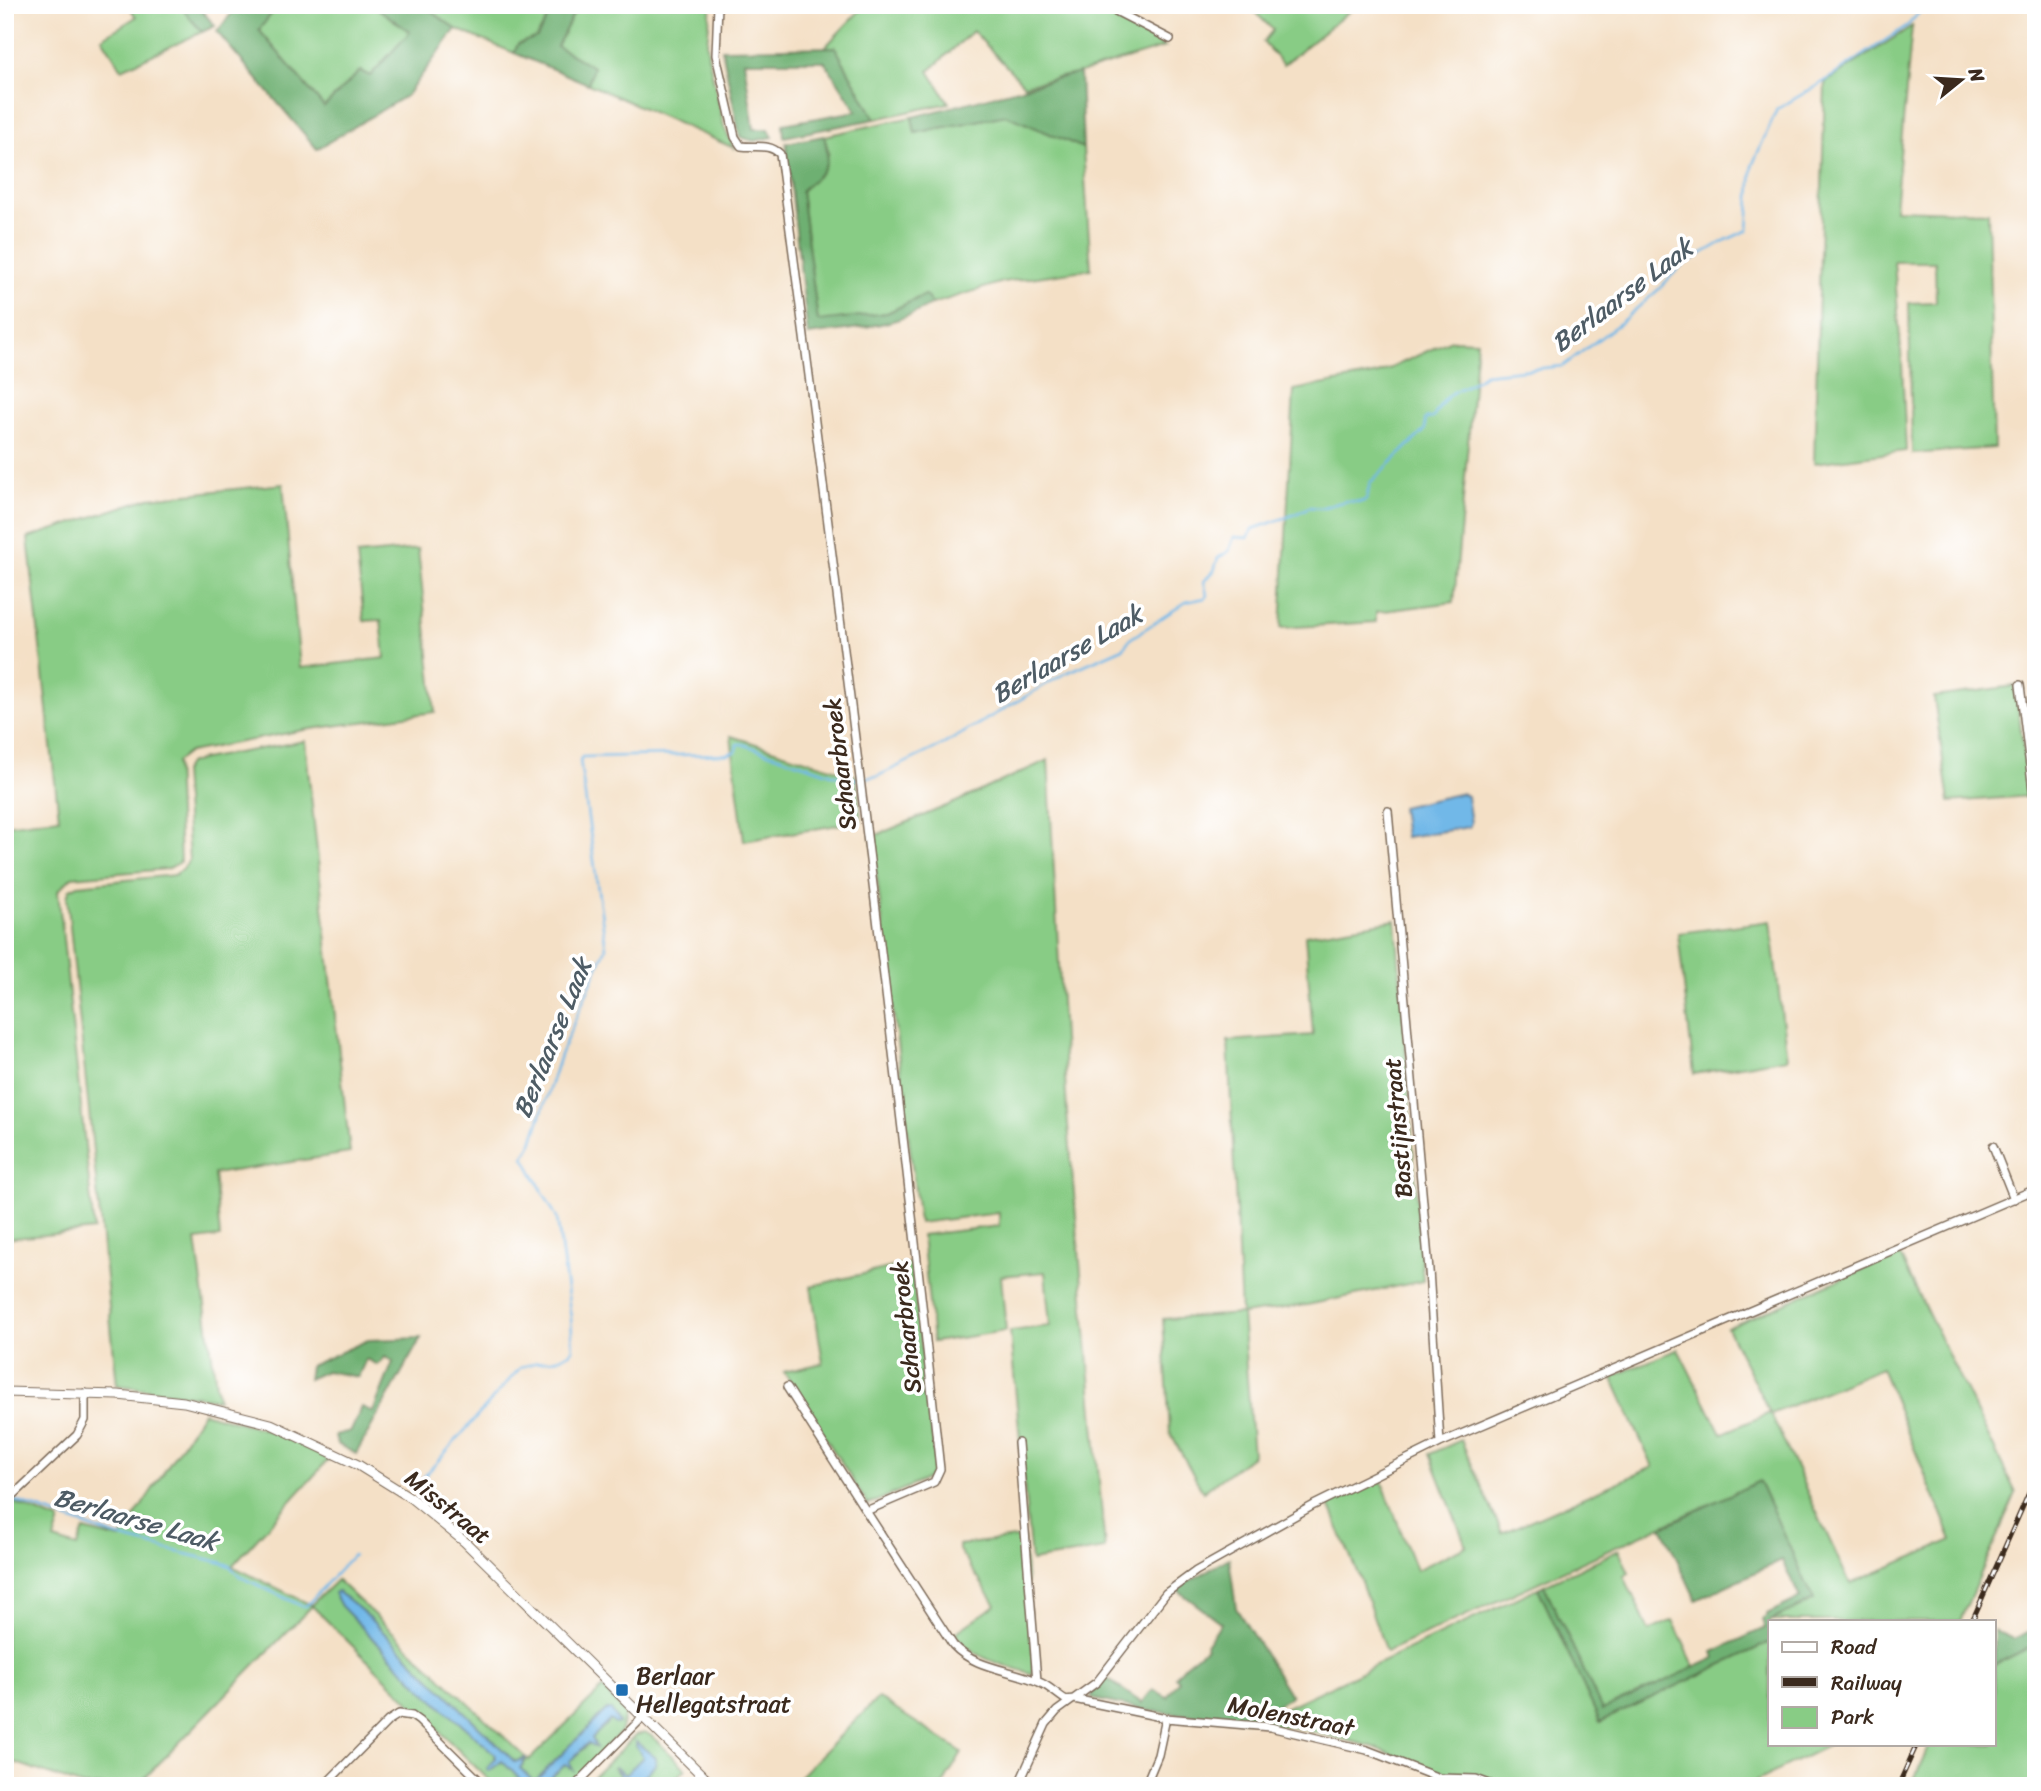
<svg xmlns="http://www.w3.org/2000/svg" width="2041" height="1791" font-family="Sriracha,sans-serif">
  <style>
    .green { fill: #88cc85; stroke: #627b52; stroke-width: 2; fill-rule: evenodd }
    .forest { fill: #6eb072; stroke: #546d48; stroke-width: 2 }
    .water { fill: #71b8e8; stroke: #567183; stroke-width: 2 }
    .lines { fill: none; stroke-linecap: round; stroke-linejoin: round }
    .stream { stroke: #71b8e8; stroke-width: 2.5 }
    .minor-casing { stroke: #7c6a59; stroke-width: 10 }
    .tertiary-casing { stroke: #7c6a59; stroke-width: 11 }
    .minor { stroke: #fff; stroke-width: 7 }
    .tertiary { stroke: #fff; stroke-width: 9 }
    .rail-casing { stroke: #3b2a1e; stroke-width: 5 }
    .rail { stroke: #fff; stroke-width: 2.5; stroke-dasharray: 8; stroke-linecap: butt }
    .poi-dot { fill: #1f6fb2; stroke: #fff; stroke-width: 2.5 }
    .labels { text-anchor: middle; dominant-baseline: central; stroke-width: 7; stroke-linejoin: round; paint-order: stroke }
    .street-label { font-size: 24px; fill: #3b2a1e; stroke: #fff }
    .poi-label { font-size: 24px; fill: #3b2a1e; stroke: #fff; text-anchor: start }
    .water-label { font-size: 26px; font-style: italic; fill: #4e5c65; stroke: #fff }
  </style>
  <rect width="100%" height="100%" fill="#fff"/>
  <filter id="ink" filterUnits="userSpaceOnUse"><feTurbulence type="fractalNoise" baseFrequency=".0143" numOctaves="2"/><feDisplacementMap in="SourceGraphic" scale="14" xChannelSelector="R" yChannelSelector="G"/><feConvolveMatrix kernelMatrix="1 2 1 2 8 2 1 2 1" color-interpolation-filters="sRGB"/></filter>
  <filter id="wash" filterUnits="userSpaceOnUse"><feTurbulence type="fractalNoise" baseFrequency=".00686" numOctaves="4" result="noise"/><feDisplacementMap in="SourceGraphic" scale="28" xChannelSelector="R" yChannelSelector="G"/><feGaussianBlur stdDeviation="1.57" result="paint"/><feColorMatrix in="noise" values="0 0 0 0 0 0 0 0 0 0 0 0 0 0 0 0 0 1.4 0 .05"/><feComposite in="paint" operator="in"/></filter>
  <g filter="url(#wash)">
    <rect width="100%" height="100%" fill="#f4e0c6"/>
    <path class="green" d="M 128,5 L 179,5 L 202,32 L 122,69 L 102,38 L 136,17 Z
      M 278,5 L 373,5 L 411,32 L 370,76 L 360,71 L 324,107 L 259,30 Z
      M 422,5 L 555,5 L 537,37 L 518,44 L 514,53 L 456,29 Z
      M 578,5 L 711,5 L 707,43 L 708,55 L 724,127 L 734,148 L 588,84 L 593,67 L 557,46 Z
      M 865,5 L 1092,5 L 1165,47 L 1080,73 L 1024,85 L 973,31 L 929,71 L 949,103 L 875,119 L 835,47 L 825,47 Z
      M 1248,5 L 1357,5 L 1283,65 L 1263,42 L 1273,30 Z
      M 1912,26 L 1895,209 L 1988,212 L 1994,448 L 1912,454 L 1909,303 L 1936,302 L 1935,262 L 1894,262 L 1902,363 L 1906,451 L 1814,463 L 1825,83 Z
      M 1006,115 L 1083,148 L 1091,269 L 1003,282 L 932,304 L 924,295 L 887,313 L 818,322 L 801,191 L 811,181 L 829,153 L 824,136 L 912,117 L 915,133 Z
      M 1451,340 L 1477,341 L 1454,602 L 1376,612 L 1376,622 L 1281,628 L 1294,390 L 1378,374 Z
      M 283,484 L 300,668 L 385,658 L 381,620 L 364,621 L 357,555 L 418,549 L 435,712 L 304,730 L 189,752 L 176,762 L 180,862 L 168,869 L 72,877 L 58,891 L 94,1230 L 5,1239 L 5,825 L 59,818 L 28,538 L 149,498 Z
      M 2015,686 L 2030,796 L 1949,802 L 1934,697 Z
      M 731,736 L 856,776 L 861,821 L 744,841 Z
      M 305,741 L 350,1153 L 214,1174 L 220,1237 L 196,1240 L 218,1399 L 117,1385 L 67,897 L 70,889 L 78,885 L 174,875 L 183,869 L 189,860 L 183,772 L 188,764 L 203,759 Z
      M 1048,760 L 1067,1113 L 1105,1549 L 1031,1561 L 1010,1331 L 1050,1326 L 1045,1272 L 1001,1276 L 1006,1331 L 933,1342 L 922,1235 L 999,1226 L 999,1213 L 919,1223 L 872,837 L 956,802 Z
      M 1396,920 L 1423,1281 L 1307,1305 L 1242,1314 L 1253,1455 L 1203,1492 L 1170,1433 L 1163,1319 L 1241,1314 L 1228,1041 L 1313,1035 L 1305,935 Z
      M 1770,921 L 1787,1058 L 1694,1074 L 1678,933 Z
      M 1899,1254 L 2016,1493 L 1960,1621 L 1774,1621 L 1773,1620 L 1814,1600 L 1758,1482 L 1386,1652 L 1360,1579 L 1329,1505 L 1381,1479 L 1416,1570 L 1466,1546 L 1430,1454 L 1461,1440 L 1502,1533 L 1653,1467 L 1612,1377 L 1678,1349 L 1721,1434 L 1770,1413 L 1727,1328 ZM 1881,1368 L 1952,1540 L 1850,1584 L 1771,1414 Z
      M 911,1263 L 936,1465 L 933,1474 L 927,1479 L 868,1505 L 784,1372 L 823,1363 L 811,1286 Z
      M 203,1412 L 280,1434 L 329,1459 L 232,1566 L 311,1605 L 337,1580 L 529,1760 L 603,1688 L 625,1714 L 620,1733 L 568,1786 L 541,1786 L 565,1765 L 573,1770 L 569,1762 L 589,1743 L 595,1747 L 592,1738 L 610,1720 L 618,1724 L 606,1710 L 534,1782 L 520,1768 L 526,1760 L 524,1758 L 515,1762 L 363,1612 L 337,1592 L 336,1596 L 341,1606 L 423,1690 L 495,1754 L 495,1760 L 487,1769 L 489,1771 L 502,1761 L 520,1779 L 515,1786 L 495,1786 L 312,1606 L 137,1786 L 83,1786 L 5,1759 L 5,1506 L 10,1501 L 60,1521 L 54,1540 L 77,1547 L 84,1530 L 120,1539 Z
      M 1023,1537 L 1033,1658 L 1033,1674 C 1004,1665 972,1659 955,1633 L 996,1605 L 959,1550 L 959,1545 Z
      M 1619,1550 L 1629,1573 L 1624,1576 L 1649,1631 L 1673,1620 L 1695,1668 L 1602,1711 L 1544,1585 Z
      M 1538,1588 L 1600,1722 L 1770,1642 L 1770,1744 L 1831,1744 L 1747,1786 L 1505,1786 L 1485,1778 L 1434,1772 L 1374,1747 L 1297,1728 L 1265,1723 L 1268,1716 Z
      M 2036,1644 L 2036,1786 L 1911,1786 L 1930,1744 L 1994,1744 L 1994,1665 Z
      M 878,1698 L 962,1752 L 942,1786 L 806,1786 L 798,1778 Z
      M 645,1732 L 653,1737 L 686,1769 L 667,1786 L 634,1786 L 653,1767 L 650,1755 L 636,1742 L 644,1757 L 626,1775 L 613,1767 L 622,1778 L 614,1786 L 584,1786 L 636,1735 Z"/>
    <path class="forest" d="M 179,5 L 197,5 L 215,26 L 202,32 Z
      M 238,5 L 278,5 L 259,30 L 324,107 L 360,71 L 370,76 L 410,32 L 373,5 L 422,5 L 456,29 L 407,95 L 317,149 L 217,32 Z
      M 555,5 L 578,5 L 557,46 L 593,67 L 588,84 L 514,53 L 518,44 L 537,37 Z
      M 835,47 L 875,119 L 784,137 L 783,124 L 857,111 L 824,61 L 744,61 L 754,129 L 769,129 L 773,137 L 754,141 L 740,137 L 722,49 Z
      M 1080,73 L 1083,148 L 1006,115 L 915,133 L 912,117 C 968,104 1023,86 1080,73 Z
      M 824,136 C 833,169 823,170 801,191 L 818,321 L 887,313 L 925,295 L 932,304 C 896,327 850,329 808,335 L 786,143 Z
      M 421,1338 L 356,1454 L 337,1444 L 335,1435 L 351,1431 L 362,1407 L 373,1412 L 393,1362 L 385,1357 L 378,1365 L 366,1359 L 358,1377 L 326,1371 L 308,1379 L 310,1366 L 368,1340 Z
      M 1759,1481 L 1814,1600 L 1770,1621 L 1770,1642 L 1600,1722 L 1538,1588 L 1544,1585 L 1602,1710 L 1715,1658 L 1713,1652 L 1765,1628 L 1762,1619 L 1767,1616 L 1767,1614 L 1800,1598 L 1782,1560 L 1696,1600 L 1662,1527 Z
      M 1229,1558 L 1236,1608 L 1291,1697 L 1262,1713 L 1254,1721 L 1151,1711 L 1093,1699 L 1091,1695 L 1106,1678 L 1142,1703 L 1153,1689 L 1167,1697 L 1179,1681 L 1175,1677 L 1185,1665 L 1206,1648 L 1205,1646 L 1221,1623 L 1176,1589 Z
      M 2036,1628 L 2036,1644 L 1994,1665 L 1994,1630 L 2014,1639 Z"/>
    <path class="water" d="M 1462,793 L 1467,796 L 1471,823 L 1469,827 L 1405,837 L 1401,807 Z
      M 337,1591 L 363,1612 L 515,1762 L 526,1758 L 520,1768 L 534,1782 L 606,1710 L 611,1710 L 619,1723 L 615,1724 L 610,1720 L 592,1738 L 596,1747 L 588,1743 L 569,1762 L 573,1770 L 565,1765 L 541,1786 L 529,1786 L 525,1782 L 521,1786 L 515,1786 L 520,1779 L 502,1761 L 489,1771 L 487,1769 L 496,1758 L 495,1754 L 428,1695 L 341,1606 L 334,1593 Z
      M 636,1742 L 656,1758 L 655,1765 L 634,1786 L 614,1786 L 622,1778 L 614,1766 L 625,1775 L 643,1757 L 636,1746 Z"/>
    <g class="lines">
      <path class="stream" d="M 864,778 L 878,776 L 944,744 L 1064,674 L 1123,648 L 1130,639 L 1186,602 L 1205,598 L 1207,595 L 1204,581 L 1214,571 L 1218,558 L 1229,551 L 1234,537 L 1248,538 L 1253,529 L 1296,514 L 1309,507 L 1320,508 L 1346,501 L 1361,502 L 1366,500 L 1370,483 L 1425,430 L 1425,419 L 1433,418 C 1439,408 1444,397 1455,391 C 1466,385 1475,383 1484,374 L 1563,366 L 1620,323 L 1658,290 L 1681,266 L 1726,240 L 1748,230 L 1752,166 L 1777,109 L 1825,81 L 1908,25 L 1926,5
        M 415,1487 L 520,1368 C 540,1357 557,1365 573,1350 L 571,1318 L 557,1218 L 524,1157 L 532,1143 L 560,1055 L 606,948 L 580,760 L 582,757 L 728,754 L 736,751 L 737,744 L 742,744 L 847,779 L 858,779
        M 5,1497 L 118,1537 L 223,1563 L 230,1566 L 239,1576 L 302,1606 L 306,1606 L 353,1555"/>
    </g>
  </g>
  <g filter="url(#ink)">
    <g class="lines">
      <g class="minor-casing">
        <path id="minor" d="M 718,5 L 716,55 L 735,137 L 741,146 C 756,148 769,143 780,154 C 838,592 893,1030 940,1469 L 934,1482 L 866,1511 L 953,1645 C 975,1669 1010,1669 1039,1682 C 1049,1686 1056,1694 1066,1700 L 1074,1699 L 1166,1718 L 1270,1727 L 1367,1750 L 1439,1778 L 1476,1779 L 1495,1786
          M 1104,5 L 1170,39
          M 2020,685 L 2036,815
          M 1388,811 L 1429,1270 L 1440,1443
          M 1993,1146 L 2014,1199
          M 787,1387 L 866,1511
          M 1018,1443 L 1037,1681
          M 5,1503 L 77,1435 L 85,1420 L 85,1393
          M 324,1786 L 388,1721 L 399,1714 L 412,1716 L 419,1721 L 485,1786
          M 575,1786 L 643,1717
          M 1018,1786 L 1046,1724 L 1057,1711 L 1097,1682 L 1166,1593 L 1196,1571 L 1314,1505 L 1440,1443 L 2036,1189
          M 1145,1786 L 1158,1755 L 1166,1718"/>
      </g>
      <g class="tertiary-casing">
        <path id="tertiary" d="M 5,1392 L 118,1395 L 184,1402 L 271,1424 L 358,1465 L 411,1498 L 465,1542 L 713,1786"/>
      </g>
      <use href="#minor" class="minor"/>
      <use href="#tertiary" class="tertiary"/>
      <g class="rail-casing">
        <path id="rail" d="M 1972,1621 L 2036,1477
          M 1898,1786 L 1917,1744"/>
      </g>
      <use href="#rail" class="rail"/>
    </g>
  </g>
  <rect class="poi-dot" x="615" y="1683" width="14" height="14" rx="3.5"/>
  <g class="labels">
    <g class="street-label">
      <text transform="translate(840 764) rotate(-97)">Schaarbroek</text>
      <text transform="translate(1398 1128) rotate(-95)">Bastijnstraat</text>
      <text transform="translate(906 1327) rotate(-96)">Schaarbroek</text>
      <text transform="translate(448 1507) rotate(39)">Misstraat</text>
      <text transform="translate(1291 1716) rotate(11)">Molenstraat</text>
    </g>
    <g class="poi-label">
      <text x="636" y="1676">Berlaar<tspan x="636" dy="28">Hellegatstraat</tspan></text>
    </g>
    <g class="water-label">
      <text transform="translate(1622 295) rotate(-37)">Berlaarse Laak</text>
      <text transform="translate(1067 654) rotate(-30)">Berlaarse Laak</text>
      <text transform="translate(552 1038) rotate(-68)">Berlaarse Laak</text>
      <text transform="translate(136 1519) rotate(16)">Berlaarse Laak</text>
    </g>
  </g>
  <rect width="2041" height="1791" fill="none" stroke="#fff" stroke-width="28"/>
  <rect x="1768" y="1620" width="228" height="126" fill="#ffffff" stroke="#b1aaa5" stroke-width="2"/>
  <rect x="1782" y="1642" width="35" height="10" fill="#ffffff" stroke="#b1aaa5" stroke-width="2"/>
  <text x="1831" y="1654" font-size="21" fill="#3b2a1e">Road</text>
  <rect x="1782" y="1677" width="35" height="10" fill="#3b2a1e" stroke="#b1aaa5" stroke-width="2"/>
  <text x="1831" y="1690" font-size="21" fill="#3b2a1e">Railway</text>
  <rect x="1782" y="1707" width="35" height="21" fill="#88cc85" stroke="#b1aaa5" stroke-width="2"/>
  <text x="1831" y="1724" font-size="21" fill="#3b2a1e">Park</text>
  <g transform="translate(1961 80) rotate(72)" stroke="#ffffff" stroke-width="5" paint-order="stroke">
  <path d="M0-5L12 26L0 18L-12 26Z" fill="#3b2a1e"/>
  <text y="-10" font-size="19" font-weight="bold" text-anchor="middle" fill="#3b2a1e">N</text>
  </g>
</svg>
